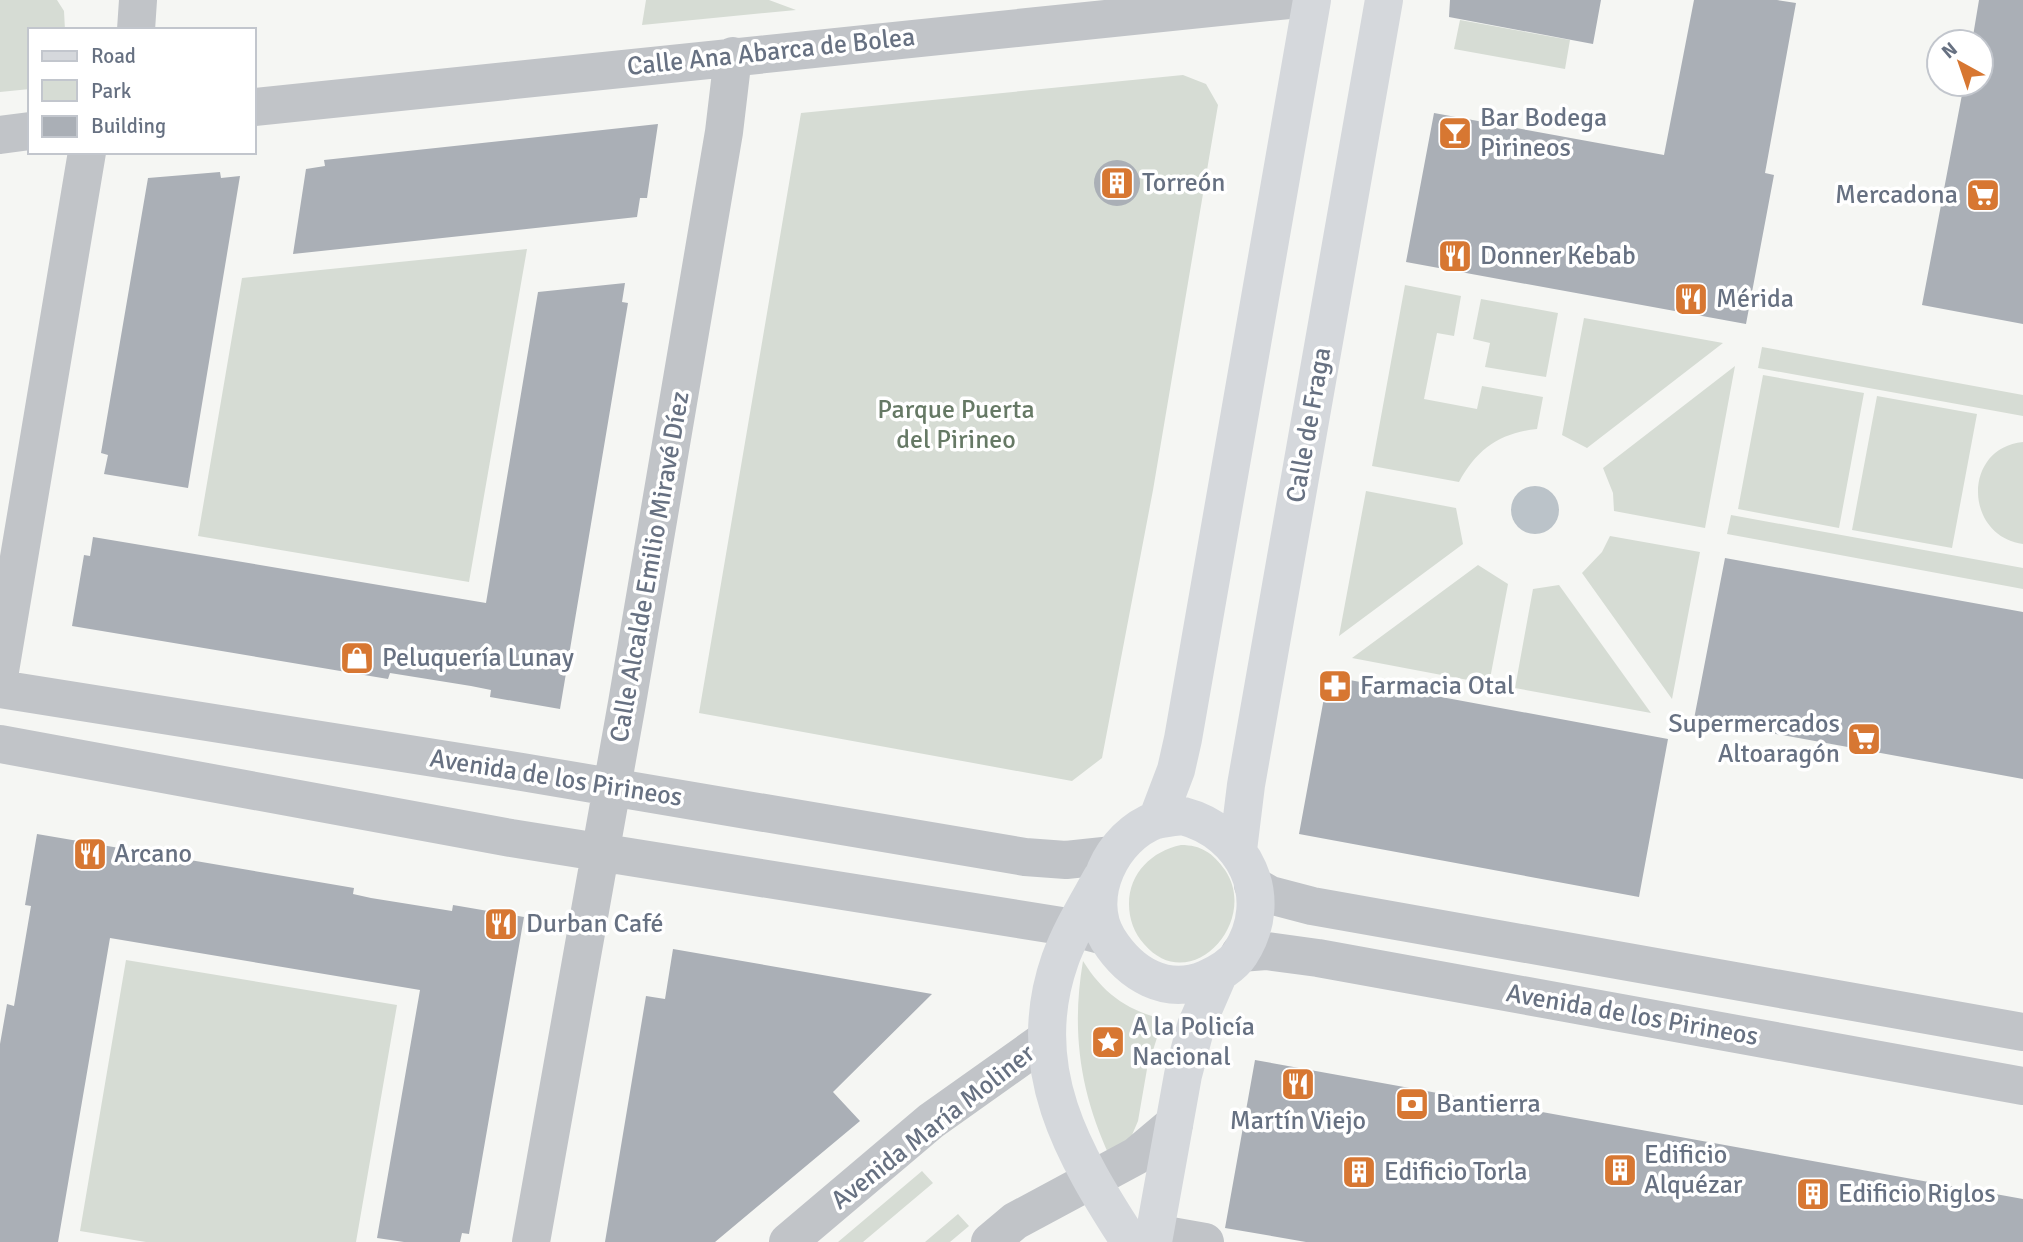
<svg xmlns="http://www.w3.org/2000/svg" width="2023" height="1242" font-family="Signika,sans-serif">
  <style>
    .green { fill: #d6dcd4 }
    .water { fill: #bbc3c9 }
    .building { fill: #aaafb6 }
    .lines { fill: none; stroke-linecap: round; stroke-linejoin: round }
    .minor { stroke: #c1c4c8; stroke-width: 38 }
    .tertiary { stroke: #c1c4c8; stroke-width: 38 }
    .secondary { stroke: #d5d8dc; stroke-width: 38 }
    .labels { text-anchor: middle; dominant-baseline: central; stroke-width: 7; stroke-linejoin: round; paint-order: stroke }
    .street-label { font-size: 26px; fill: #677182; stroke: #fff }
    .poi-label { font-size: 26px; fill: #677182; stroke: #fff; text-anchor: start }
    .park-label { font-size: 26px; fill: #667965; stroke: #fff }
  </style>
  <rect width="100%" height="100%" fill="#f5f6f3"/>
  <path class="green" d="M 0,0 L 57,0 L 64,11 L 65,30 L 30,30 L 30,89 L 0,92 Z
    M 646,0 L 769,0 L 796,10 L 642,25 Z
    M 1460,20 L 1570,40 L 1565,69 L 1454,49 Z
    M 1183,75 L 1206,84 L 1218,105 L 1153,490 L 1102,758 L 1072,781 L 699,713 L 801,113 Z
    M 527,249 L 469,582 L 198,536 L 242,278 Z
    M 1405,285 L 1461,296 L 1454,336 L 1437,333 L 1424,399 L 1477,409 L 1482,386 L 1543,397 L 1537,429 C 1500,433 1477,449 1459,482 L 1372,466 Z
    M 1481,299 L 1558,313 L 1546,377 L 1485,367 L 1490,343 L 1473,339 Z
    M 1584,318 L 1723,343 L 1587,448 L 1562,435 Z
    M 1762,347 L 2023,395 L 2023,416 L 1758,368 Z
    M 1735,366 L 1705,528 L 1614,511 L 1613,493 L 1603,468 Z
    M 1763,375 L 1864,393 L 1839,528 L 1738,509 Z
    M 1877,396 L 1977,414 L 1952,548 L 1852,530 Z
    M 2023,442 L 2023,544 C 1964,536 1962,448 2023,442 Z
    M 1366,491 L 1456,508 L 1463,544 L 1339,636 Z
    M 1731,515 L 2023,568 L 2023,589 L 1727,534 Z
    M 1610,536 L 1700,552 L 1672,699 L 1582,573 L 1602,552 Z
    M 1478,565 L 1508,584 L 1489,684 L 1352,658 Z
    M 1559,585 L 1651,713 L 1515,688 L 1533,589 Z
    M 1181,845 C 1201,845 1213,853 1225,870 C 1260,922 1190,998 1144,944 C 1134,933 1129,919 1129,904 C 1129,873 1152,851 1181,845 Z
    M 126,960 L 397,1005 L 356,1242 L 146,1242 L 80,1231 Z
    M 1083,961 C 1103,993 1126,1010 1163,1019 L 1147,1069 L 1138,1121 L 1132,1135 L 1110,1157 C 1080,1093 1071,1031 1083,961 Z
    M 922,1171 L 933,1183 L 863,1242 L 838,1242 Z
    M 958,1214 L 969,1226 L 950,1242 L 925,1242 Z"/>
  <path class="water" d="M1511 510a24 24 0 1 1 48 0a24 24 0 1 1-48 0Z"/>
  <path class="building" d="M 1450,0 L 1601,0 L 1593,44 L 1449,17 Z
    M 1694,0 L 1777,0 L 1796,3 L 1765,173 L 1774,175 L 1746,324 L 1406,262 L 1434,113 L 1664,155 Z
    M 1979,0 L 2023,0 L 2023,324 L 1922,305 L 1964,84 L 1981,84 L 1981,42 L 1972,42 Z
    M 658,124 L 647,198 L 640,198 L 637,217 L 293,254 L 306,169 L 325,166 L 324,160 Z
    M1094 183a23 23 0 1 1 46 0a23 23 0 1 1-46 0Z
    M 220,172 L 221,178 L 240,176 L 188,488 L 104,474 L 108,455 L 101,453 L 148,178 Z
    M 625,283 L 622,302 L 628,303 L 560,709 L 490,697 L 491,690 L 471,686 L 390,673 L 388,679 L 72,626 L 84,555 L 90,556 L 93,537 L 486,603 L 538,292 Z
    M 1725,558 L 2023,612 L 2023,779 L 1694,719 Z
    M 1328,676 L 1668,739 L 1639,897 L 1299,834 Z
    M 37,834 L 354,888 L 353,894 L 371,898 L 452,911 L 453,905 L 524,917 L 469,1234 L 462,1233 L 460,1242 L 404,1242 L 377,1238 L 420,990 L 110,938 L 58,1242 L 0,1242 L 0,1044 L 7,1004 L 14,1006 L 31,906 L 25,905 Z
    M 673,949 L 932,994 L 833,1092 L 860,1121 L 715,1242 L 605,1242 L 646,996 L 665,999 Z
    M 1255,1060 L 2023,1199 L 2023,1242 L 1306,1242 L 1225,1228 Z"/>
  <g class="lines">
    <path class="minor" d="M 136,30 L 138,0
      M 254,107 L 1289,0
      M 0,135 L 30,131
      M 0,671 L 87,152
      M 0,689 L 522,772 L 1025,857 L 1066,860 L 1113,855
      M 0,744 L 511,838 L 1074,928 L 1105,936
      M 1154,1233 L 1205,1242
      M 531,1242 L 627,703 L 724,132 L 733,56
      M 788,1242 L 931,1121 L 1045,1040
      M 990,1242 L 1015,1221 L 1136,1156 L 1174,1124"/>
    <path class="tertiary" d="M 1253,885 L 1270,895 L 1312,906 L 2023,1032
      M 1240,953 L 1266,951 L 1318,958 L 2023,1086"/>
    <path class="secondary" d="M 1183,816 C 1244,832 1277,897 1240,954 C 1232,966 1219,973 1206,979 C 1166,996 1130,974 1108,939 C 1082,897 1112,836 1156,820 C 1164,818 1174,817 1183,816 Z
      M 1157,820 L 1176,770 L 1183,739 L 1312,0
      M 1238,850 L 1246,785 L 1384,0
      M 1101,879 C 1086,906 1070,932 1060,960 C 1022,1068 1073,1154 1130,1242
      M 1153,1242 L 1183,1075 L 1196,1026 L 1219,973"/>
  </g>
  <defs>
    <g id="bar-square" transform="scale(1.75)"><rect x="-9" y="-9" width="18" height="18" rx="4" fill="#d77732" stroke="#fff"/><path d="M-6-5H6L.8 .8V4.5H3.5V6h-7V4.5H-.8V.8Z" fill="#fff"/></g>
    <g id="building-square" transform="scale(1.75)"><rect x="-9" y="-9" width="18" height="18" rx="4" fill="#d77732" stroke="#fff"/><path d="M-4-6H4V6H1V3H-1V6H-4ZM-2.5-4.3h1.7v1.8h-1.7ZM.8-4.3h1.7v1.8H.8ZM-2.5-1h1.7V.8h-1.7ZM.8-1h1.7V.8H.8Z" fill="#fff"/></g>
    <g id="supermarket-square" transform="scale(1.75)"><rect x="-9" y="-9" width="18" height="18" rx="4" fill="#d77732" stroke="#fff"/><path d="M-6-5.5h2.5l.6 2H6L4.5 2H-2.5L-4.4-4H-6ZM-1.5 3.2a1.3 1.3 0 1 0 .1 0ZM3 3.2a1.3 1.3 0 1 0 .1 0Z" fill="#fff"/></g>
    <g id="restaurant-square" transform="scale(1.75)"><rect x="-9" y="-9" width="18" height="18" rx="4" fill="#d77732" stroke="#fff"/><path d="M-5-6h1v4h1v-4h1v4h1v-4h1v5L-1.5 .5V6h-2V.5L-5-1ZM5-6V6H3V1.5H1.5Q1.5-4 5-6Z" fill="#fff"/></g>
    <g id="shop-square" transform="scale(1.75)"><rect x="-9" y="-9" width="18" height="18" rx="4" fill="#d77732" stroke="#fff"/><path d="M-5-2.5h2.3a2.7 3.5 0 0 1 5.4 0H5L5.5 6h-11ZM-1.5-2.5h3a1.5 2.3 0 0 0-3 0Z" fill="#fff"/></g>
    <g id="pharmacy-square" transform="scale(1.75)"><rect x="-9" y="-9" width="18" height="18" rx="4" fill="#d77732" stroke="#fff"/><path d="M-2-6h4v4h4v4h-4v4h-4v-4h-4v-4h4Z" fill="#fff"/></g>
    <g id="sight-square" transform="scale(1.75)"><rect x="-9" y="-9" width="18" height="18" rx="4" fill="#d77732" stroke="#fff"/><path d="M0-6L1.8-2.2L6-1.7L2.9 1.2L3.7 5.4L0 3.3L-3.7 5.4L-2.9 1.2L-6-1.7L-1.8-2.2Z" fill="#fff"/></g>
    <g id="bank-square" transform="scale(1.75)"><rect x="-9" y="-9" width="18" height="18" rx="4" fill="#d77732" stroke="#fff"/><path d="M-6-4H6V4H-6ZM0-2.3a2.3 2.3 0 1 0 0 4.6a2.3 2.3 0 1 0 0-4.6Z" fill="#fff"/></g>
  </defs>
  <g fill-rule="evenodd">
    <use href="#bar-square" x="1455" y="133"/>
    <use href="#building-square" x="1117" y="183"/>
    <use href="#supermarket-square" x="1983" y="195"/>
    <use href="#restaurant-square" x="1455" y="256"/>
    <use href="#restaurant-square" x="1691" y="299"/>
    <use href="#shop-square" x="357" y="658"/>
    <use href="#pharmacy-square" x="1335" y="686"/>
    <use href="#supermarket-square" x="1864" y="739"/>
    <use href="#restaurant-square" x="90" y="854"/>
    <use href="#restaurant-square" x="501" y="924"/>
    <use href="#sight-square" x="1108" y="1042"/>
    <use href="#restaurant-square" x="1298" y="1084"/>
    <use href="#bank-square" x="1412" y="1104"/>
    <use href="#building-square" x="1620" y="1170"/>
    <use href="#building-square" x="1359" y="1172"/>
    <use href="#building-square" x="1813" y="1194"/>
  </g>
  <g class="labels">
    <g class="street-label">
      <text transform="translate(771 52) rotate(-6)">Calle Ana Abarca de Bolea</text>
      <text transform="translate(1309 425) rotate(-80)">Calle de Fraga</text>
      <text transform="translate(650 567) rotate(-80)">Calle Alcalde Emilio Miravé Díez</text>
      <text transform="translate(556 778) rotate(9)">Avenida de los Pirineos</text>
      <text transform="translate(1632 1015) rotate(10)">Avenida de los Pirineos</text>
      <text transform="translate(933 1127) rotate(-38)">Avenida María Moliner</text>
    </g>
    <g class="poi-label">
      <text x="1480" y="118">Bar Bodega<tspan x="1480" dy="30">Pirineos</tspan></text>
      <text x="1142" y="183">Torreón</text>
      <text x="1958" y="195" text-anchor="end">Mercadona</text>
      <text x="1480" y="256">Donner Kebab</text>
      <text x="1716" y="299">Mérida</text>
      <text x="382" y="658">Peluquería Lunay</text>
      <text x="1360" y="686">Farmacia Otal</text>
      <text x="1840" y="724" text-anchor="end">Supermercados<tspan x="1840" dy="30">Altoaragón</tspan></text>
      <text x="114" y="854">Arcano</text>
      <text x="526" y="924">Durban Café</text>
      <text x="1132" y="1027">A la Policía<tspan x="1132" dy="30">Nacional</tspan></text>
      <text x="1436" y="1104">Bantierra</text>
      <text x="1298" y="1121" text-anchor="middle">Martín Viejo</text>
      <text x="1644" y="1155">Edificio<tspan x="1644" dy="30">Alquézar</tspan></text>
      <text x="1384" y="1172">Edificio Torla</text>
      <text x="1838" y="1194">Edificio Riglos</text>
    </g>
    <g class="park-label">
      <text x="956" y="410">Parque Puerta<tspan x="956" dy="30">del Pirineo</tspan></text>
    </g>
  </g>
  <rect x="28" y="28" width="228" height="126" fill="#ffffff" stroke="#c2c6cd" stroke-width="2"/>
  <rect x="42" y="51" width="35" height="10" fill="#d5d8dc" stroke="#c2c6cd" stroke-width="2"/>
  <text x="91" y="63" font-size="21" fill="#677182">Road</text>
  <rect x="42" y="80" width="35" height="21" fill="#d6dcd4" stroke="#c2c6cd" stroke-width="2"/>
  <text x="91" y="98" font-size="21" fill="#677182">Park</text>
  <rect x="42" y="116" width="35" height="21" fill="#aaafb6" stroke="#c2c6cd" stroke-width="2"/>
  <text x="91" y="133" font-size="21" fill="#677182">Building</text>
  <g transform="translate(1960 63) rotate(320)"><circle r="33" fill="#ffffff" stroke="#c2c6cd" stroke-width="2"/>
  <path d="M0-5L12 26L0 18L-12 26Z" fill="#d77732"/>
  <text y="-10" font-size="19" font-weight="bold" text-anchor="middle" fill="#677182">N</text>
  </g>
</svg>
